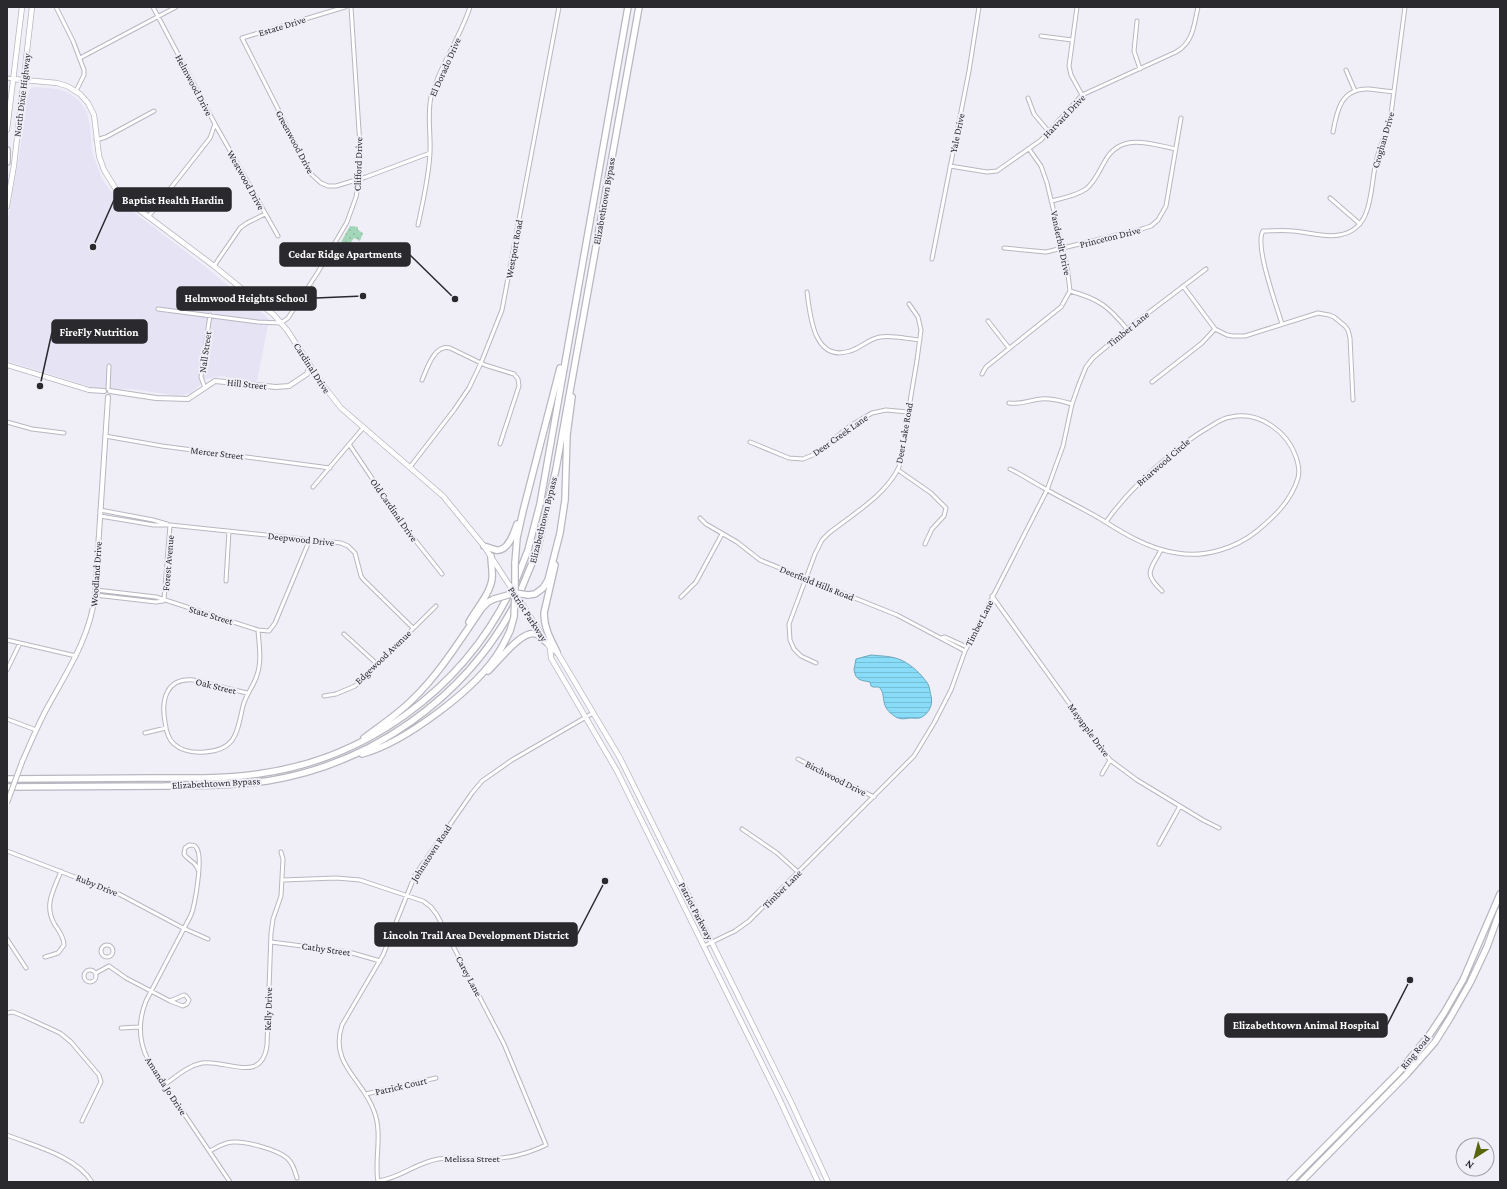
<svg xmlns="http://www.w3.org/2000/svg" width="1507" height="1189" font-family="'Crimson Pro',serif">
  <style>
    .built { fill: #e5e3f4 }
    .park { fill: url(#park-dots) }
    .water { fill: url(#water-rules); stroke: #6ca7bc }
    .lines { fill: none; stroke-linecap: round; stroke-linejoin: round }
    .street-casing { stroke: #b8b7c0; stroke-width: 5 }
    .secondary-casing { stroke: #b8b7c0; stroke-width: 6 }
    .primary-casing { stroke: #b8b7c0; stroke-width: 6 }
    .highway-casing { stroke: #b8b7c0; stroke-width: 8 }
    .street { stroke: #fff; stroke-width: 3 }
    .secondary { stroke: #fff; stroke-width: 4 }
    .primary { stroke: #fff; stroke-width: 4.5 }
    .highway { stroke: #fff; stroke-width: 5.5 }
    .secondary-bridge-casing { stroke: #b8b7c0; stroke-width: 6; stroke-linecap: butt }
    .primary-bridge-casing { stroke: #b8b7c0; stroke-width: 6; stroke-linecap: butt }
    .highway-bridge-casing { stroke: #b8b7c0; stroke-width: 8; stroke-linecap: butt }
    .secondary-bridge { stroke: #fff; stroke-width: 4 }
    .primary-bridge { stroke: #fff; stroke-width: 4.5 }
    .highway-bridge { stroke: #fff; stroke-width: 5.5 }
    .labels { text-anchor: middle; dominant-baseline: central; stroke-width: 4; stroke-linejoin: round; paint-order: stroke }
    .street-label { font-size: 10px; fill: #2a292d; stroke: #f0eff8 }
    .leader { fill: none; stroke: #2a292d; stroke-width: 1.5 }
    .callout-dot { fill: #2a292d; stroke: #f0eff8; stroke-width: 1.5 }
    .callout { fill: #2a292d; stroke: #2a292d; stroke-width: 1.5 }
    .callout-label { font-size: 11px; text-anchor: middle; font-weight: bold; fill: #fff }
  </style>
  <defs>
    <pattern id="park-dots" width="8" height="8" patternUnits="userSpaceOnUse"><rect width="8" height="8" fill="#a4d6ba"/><path d="M2 2h.1M6 6h.1" fill="none" stroke="#8db8a0" stroke-width="1.8" stroke-linecap="round"/></pattern>
    <pattern id="water-rules" width="6" height="5" patternUnits="userSpaceOnUse"><rect width="6" height="5" fill="#89ddf9"/><path d="M0 2.5h6" fill="none" stroke="#76bed6"/></pattern>
  </defs>
  <rect width="100%" height="100%" fill="#f0eff8"/>
  <path class="built" d="M 35,87 L 58,89 L 67,92 L 79,100 L 87,112 L 90,126 L 92,152 L 102,179 L 110,190 L 122,203 L 207,268 L 269,319 L 257,382 L 221,376 L 206,379 L 191,393 L 179,396 L 132,389 L 98,389 L 7,361 L 7,224 L 20,150 L 28,92 L 31,88 Z"/>
  <path class="park" d="M 350,226 L 358,227 L 358,230 L 363,233 L 360,241 L 354,238 L 349,245 L 344,245 L 341,242 Z"/>
  <path class="water" d="M 871,655 C 881,656 892,656 901,660 C 912,665 922,675 928,684 C 930,688 930,693 931,696 C 933,704 930,712 922,717 C 919,719 914,718 910,718 C 904,719 899,720 893,715 C 879,705 887,695 879,687 L 873,687 L 871,686 L 870,682 C 861,680 856,681 854,670 L 856,659 Z"/>
  <g class="lines">
    <g class="street-casing">
      <path id="street" d="M 56,7 L 73,41 L 84,70 L 84,75 L 76,91
        M 345,7 L 242,38 L 311,174 L 321,183 L 328,186 L 336,186 L 366,177 L 430,153
        M 1077,7 L 1069,66 L 1071,75 L 1082,95
        M 1137,21 L 1134,51 L 1140,69
        M 1041,36 L 1072,40
        M 80,58 L 176,7
        M 1346,70 L 1355,91
        M 7,78 L 13,79
        M 1028,98 L 1034,114 L 1049,132
        M 215,124 L 278,236
        M 1333,132 C 1337,110 1341,88 1369,89 C 1377,90 1386,91 1394,92
        M 96,140 L 106,137 L 154,111
        M 950,166 L 987,172 L 997,171 L 1041,140 L 1082,95 L 1176,52 C 1193,43 1194,25 1198,7
        M 1330,198 L 1360,224
        M 1051,201 C 1063,198 1076,196 1086,189 C 1095,182 1099,171 1105,161 C 1121,132 1150,144 1176,149
        M 148,217 L 210,138 L 215,124 L 153,7
        M 418,225 C 423,201 429,177 430,152 C 431,134 427,115 431,97 C 439,67 460,38 470,7
        M 1004,248 L 1046,252 L 1142,229 L 1151,226 L 1158,220 L 1166,206 L 1181,118
        M 932,259 L 969,71 L 979,7
        M 214,266 L 240,228 L 247,223 L 265,214
        M 1183,286 L 1215,329 L 1227,335 L 1233,336 L 1245,336 L 1318,313 L 1329,315 L 1334,317 L 1345,326 L 1348,330 L 1350,338 L 1353,400
        M 1070,291 C 1099,299 1108,306 1127,329
        M 807,292 C 810,316 814,363 850,351 C 861,348 868,339 880,337 C 893,335 907,339 920,340
        M 158,309 L 258,322 L 281,323 L 288,318 L 318,272 L 347,222 L 356,197 L 359,179 L 360,146 L 351,7
        M 988,321 L 1009,348
        M 1282,324 C 1277,307 1254,245 1263,231 C 1273,231 1283,230 1293,231 C 1308,232 1324,238 1339,235 C 1376,229 1369,185 1377,158 C 1381,143 1387,130 1391,114 L 1405,7
        M 982,374 L 986,367 L 1061,307 L 1070,291 L 1067,266 L 1047,183 L 1041,166 L 1029,149
        M 422,380 C 427,369 434,344 450,348 L 485,365 L 514,374 L 518,379 L 519,386 L 500,444
        M 1152,382 L 1202,343 L 1215,329
        M 205,388 L 201,377 L 210,315
        M 108,389 L 109,366
        M 1009,403 C 1020,405 1030,400 1041,399 C 1052,398 1061,401 1072,404
        M 7,422 L 32,429 L 64,433
        M 105,436 L 162,446 L 330,468
        M 750,442 L 789,458 L 803,459 L 815,454 L 850,426 L 872,413 L 886,410 L 908,412
        M 349,444 L 404,526 L 442,574
        M 410,467 L 454,410 L 469,388 L 481,363 L 502,310 L 559,7
        M 1010,469 C 1021,474 1031,481 1042,487 C 1061,498 1080,507 1099,518 C 1123,533 1148,549 1177,553 C 1205,558 1236,548 1257,531 C 1275,516 1291,501 1298,478 C 1300,471 1298,463 1296,457 C 1287,431 1259,411 1231,417 C 1221,418 1215,424 1206,429 C 1192,437 1181,446 1169,456 C 1145,476 1124,496 1106,522
        M 898,470 L 931,493 L 946,508 L 944,516 L 932,529 L 925,544
        M 313,487 L 363,428
        M 100,510 L 153,520 L 167,524
        M 100,516 L 154,525 L 170,525 L 341,543 L 348,546 L 355,553 L 361,576 L 363,579 L 413,628
        M 700,518 L 706,524 L 737,542 L 760,560 L 897,615 L 965,651
        M 1161,550 C 1150,571 1143,573 1162,591
        M 226,581 L 229,531
        M 96,590 L 156,597 L 258,630 L 269,631 L 275,623 L 310,539
        M 95,595 L 156,602 L 163,601
        M 992,596 L 1110,760 L 1137,780 L 1203,820 L 1219,828
        M 681,597 L 696,582 L 722,534
        M 164,600 L 170,525
        M 344,634 L 377,664
        M 941,638 L 945,637 L 967,647
        M 7,640 L 76,656
        M 816,663 L 801,656 L 794,649 L 790,640 L 789,624 L 815,554 L 822,540 L 829,533 C 853,514 886,495 899,467 L 917,360 L 921,330 L 918,317 L 909,304
        M 7,670 L 20,643
        M 247,693 L 193,680 C 166,678 161,700 165,722 C 166,730 168,739 174,744 C 183,752 194,753 205,752 C 237,750 237,731 243,706 C 246,694 254,686 257,675 C 262,661 259,644 258,630
        M 324,696 L 336,694 L 355,686 L 436,606
        M 7,719 L 36,730
        M 145,733 L 166,728
        M 798,759 L 874,797
        M 1102,774 L 1110,760
        M 742,829 L 777,853 L 798,872
        M 1159,844 L 1180,806
        M 7,851 L 119,894 L 183,928 L 208,939
        M 198,870 C 196,861 188,861 184,854 L 185,848 L 189,845 C 193,845 196,845 197,849 C 203,858 195,905 191,915 L 146,1001 C 138,1021 138,1040 148,1060 L 230,1182
        M 283,880 L 336,878 L 360,880 L 423,901 L 431,907 L 437,915 L 504,1044 L 546,1145 C 527,1154 507,1159 486,1159 C 470,1160 454,1156 438,1159 C 415,1163 401,1178 378,1181
        M 7,939 L 26,968
        M 271,942 L 349,952 L 380,961
        M101 951a6 6 0 1 1 12 0a6 6 0 1 1-12 0Z
        M 704,946 L 735,931 L 749,921 L 914,756 L 934,723 L 951,690 L 965,651 L 1047,490 L 1063,446 L 1072,404 L 1079,384 L 1086,367 L 1093,358 L 1127,329 L 1206,269
        M 45,957 L 58,953 L 64,945 C 64,937 59,931 55,925 C 43,905 54,890 61,871
        M 109,966 L 126,978 L 170,1001 L 184,995 L 186,996 L 189,1000 L 187,1004 L 183,1006 L 170,1001
        M84 976a6 6 0 1 1 12 0a6 6 0 1 1-12 0Z
        M 96,973 L 109,966
        M 7,1013 L 13,1012 L 23,1016 L 60,1033 L 71,1042 L 99,1075 L 101,1082 L 99,1086 L 82,1121
        M 121,1028 L 139,1027
        M 164,1085 C 176,1077 187,1066 202,1063 C 226,1059 262,1085 267,1045 L 271,933 L 273,919 L 281,896 L 283,859 L 281,852
        M 366,1094 L 436,1078
        M 7,1135 C 34,1146 76,1156 92,1182
        M 210,1151 C 217,1147 225,1142 233,1142 C 246,1141 278,1150 287,1158 C 293,1163 295,1171 297,1178
        M 378,1182 C 374,1159 383,1134 374,1111 C 363,1079 329,1064 342,1025 L 383,955 L 415,875 L 472,793 L 482,781 L 512,760 L 593,713"/>
    </g>
    <g class="secondary-casing">
      <path id="secondary" d="M 7,365 L 89,390 L 104,391
        M 110,391 L 156,398 L 188,399 L 215,381 L 276,387 L 289,386 L 307,374 L 310,366
        M 22,762 C 30,744 37,727 46,710 C 66,673 90,638 95,595 L 108,397"/>
    </g>
    <g class="primary-casing">
      <path id="primary" d="M 13,79 L 57,83 L 67,86 L 80,94 L 88,103 L 94,115 L 99,156 L 104,170 L 117,191 L 134,206 L 214,266 L 274,315 L 287,330 L 323,385 L 341,408 L 443,496 L 484,546 L 506,580
        M 7,130 L 22,7
        M 7,206 L 14,165 L 32,7
        M 523,605 L 550,648 L 557,652 L 620,758 L 791,1102 L 828,1182
        M 550,648 L 551,658 L 617,771 L 777,1094 L 818,1182"/>
    </g>
    <g class="highway-casing">
      <path id="highway" d="M 7,150 L 7,162
        M 484,546 C 487,547 492,549 496,550 C 508,552 514,533 517,524
        M 515,563 L 517,538 L 523,511 L 560,368
        M 555,565 L 544,613 C 544,628 551,640 557,652
        M 515,583 L 528,550 L 540,504 L 628,7
        M 528,595 L 535,594 L 543,588 L 548,580 L 560,533 L 565,500 L 567,435 L 572,397
        M 518,597 L 537,551 L 556,469 L 639,7
        M 469,622 C 476,609 490,594 492,579 C 493,572 491,564 491,556
        M 488,671 C 498,662 522,629 536,634 C 539,635 543,640 546,642
        M 364,738 C 380,726 398,714 412,700 C 440,673 460,640 482,608 L 488,602 L 494,599
        M 362,754 C 404,743 478,688 500,650 C 504,644 507,637 510,631
        M 7,779 C 54,779 102,778 149,778 C 185,778 222,779 258,774 C 367,759 461,690 510,592
        M 7,787 C 60,787 112,786 165,786 C 199,785 233,786 267,781 C 372,764 465,698 515,604
        M 1290,1182 L 1399,1072 L 1430,1034 L 1444,1013 L 1463,980 L 1500,894
        M 1301,1182 L 1407,1074 L 1435,1042 L 1450,1018 L 1470,983 L 1487,947 L 1500,911"/>
    </g>
    <use href="#street" class="street"/>
    <use href="#secondary" class="secondary"/>
    <use href="#primary" class="primary"/>
    <use href="#highway" class="highway"/>
    <g class="secondary-bridge-casing">
      <path id="secondary-bridge" d="M 7,803 L 22,762"/>
    </g>
    <g class="primary-bridge-casing">
      <path id="primary-bridge" d="M 506,580 L 523,605"/>
    </g>
    <g class="highway-bridge-casing">
      <path id="highway-bridge" d="M 515,563 L 515,593 L 528,595
        M 494,599 L 515,593 L 514,617 L 510,631"/>
    </g>
    <use href="#secondary-bridge" class="secondary-bridge"/>
    <use href="#primary-bridge" class="primary-bridge"/>
    <use href="#highway-bridge" class="highway-bridge"/>
  </g>
  <g class="labels">
    <g class="street-label">
      <text transform="translate(282 26) rotate(-17)">Estate Drive</text>
      <text transform="translate(445 67) rotate(-66)">El Dorado Drive</text>
      <text transform="translate(194 85) rotate(62)">Helmwood Drive</text>
      <text transform="translate(22 95) rotate(-83)">North Dixie Highway</text>
      <text transform="translate(1064 116) rotate(-46)">Harvard Drive</text>
      <text transform="translate(957 133) rotate(-78)">Yale Drive</text>
      <text transform="translate(1383 140) rotate(-74)">Croghan Drive</text>
      <text transform="translate(295 142) rotate(62)">Greenwood Drive</text>
      <text transform="translate(358 164) rotate(-88)">Clifford Drive</text>
      <text transform="translate(246 180) rotate(61)">Westwood Drive</text>
      <text transform="translate(604 201) rotate(-80)">Elizabethtown Bypass</text>
      <text transform="translate(1110 237) rotate(-14)">Princeton Drive</text>
      <text transform="translate(1061 243) rotate(78)">Vanderbilt Drive</text>
      <text transform="translate(514 249) rotate(-80)">Westport Road</text>
      <text transform="translate(1128 329) rotate(-39)">Timber Lane</text>
      <text transform="translate(205 352) rotate(-82)">Nall Street</text>
      <text transform="translate(312 368) rotate(57)">Cardinal Drive</text>
      <text transform="translate(247 384) rotate(6)">Hill Street</text>
      <text transform="translate(904 433) rotate(-80)">Deer Lake Road</text>
      <text transform="translate(840 435) rotate(-35)">Deer Creek Lane</text>
      <text transform="translate(217 453) rotate(7)">Mercer Street</text>
      <text transform="translate(1163 462) rotate(-41)">Briarwood Circle</text>
      <text transform="translate(394 510) rotate(55)">Old Cardinal Drive</text>
      <text transform="translate(543 520) rotate(-76)">Elizabethtown Bypass</text>
      <text transform="translate(301 539) rotate(6)">Deepwood Drive</text>
      <text transform="translate(168 563) rotate(-85)">Forest Avenue</text>
      <text transform="translate(96 574) rotate(-86)">Woodland Drive</text>
      <text transform="translate(817 583) rotate(22)">Deerfield Hills Road</text>
      <text transform="translate(528 614) rotate(57)">Patriot Parkway</text>
      <text transform="translate(211 615) rotate(17)">State Street</text>
      <text transform="translate(979 623) rotate(-63)">Timber Lane</text>
      <text transform="translate(383 657) rotate(-44)">Edgewood Avenue</text>
      <text transform="translate(216 686) rotate(14)">Oak Street</text>
      <text transform="translate(1089 730) rotate(54)">Mayapple Drive</text>
      <text transform="translate(836 778) rotate(27)">Birchwood Drive</text>
      <text transform="translate(216 783) rotate(-3)">Elizabethtown Bypass</text>
      <text transform="translate(431 853) rotate(-57)">Johnstown Road</text>
      <text transform="translate(97 885) rotate(22)">Ruby Drive</text>
      <text transform="translate(782 889) rotate(-45)">Timber Lane</text>
      <text transform="translate(696 911) rotate(63)">Patriot Parkway</text>
      <text transform="translate(326 949) rotate(8)">Cathy Street</text>
      <text transform="translate(469 976) rotate(62)">Carey Lane</text>
      <text transform="translate(268 1009) rotate(-88)">Kelly Drive</text>
      <text transform="translate(1415 1052) rotate(-51)">Ring Road</text>
      <text transform="translate(166 1086) rotate(57)">Amanda Jo Drive</text>
      <text transform="translate(401 1086) rotate(-13)">Patrick Court</text>
      <text x="472" y="1158">Melissa Street</text>
    </g>
  </g>
  <path class="leader" d="M93 247L114 200M455 299L410 255M363 296L316 298M40 386L52 332M605 881L577 935M1410 980L1387 1025"/>
  <g class="callout-dot">
    <circle cx="93" cy="247" r="4"/>
    <circle cx="455" cy="299" r="4"/>
    <circle cx="363" cy="296" r="4"/>
    <circle cx="40" cy="386" r="4"/>
    <circle cx="605" cy="881" r="4"/>
    <circle cx="1410" cy="980" r="4"/>
  </g>
  <g class="callout">
    <rect x="114" y="188" width="117" height="23" rx="4"/>
    <rect x="280" y="243" width="130" height="23" rx="4"/>
    <rect x="177" y="287" width="139" height="23" rx="4"/>
    <rect x="52" y="320" width="95" height="23" rx="4"/>
    <rect x="375" y="923" width="202" height="23" rx="4"/>
    <rect x="1225" y="1014" width="162" height="23" rx="4"/>
  </g>
  <g class="callout-label">
    <text x="173" y="204">Baptist Health Hardin</text>
    <text x="345" y="258">Cedar Ridge Apartments</text>
    <text x="246" y="302">Helmwood Heights School</text>
    <text x="99" y="336">FireFly Nutrition</text>
    <text x="476" y="939">Lincoln Trail Area Development District</text>
    <text x="1306" y="1029">Elizabethtown Animal Hospital</text>
  </g>
  <rect width="1507" height="1189" fill="none" stroke="#2a292d" stroke-width="16"/>
  <g transform="translate(1475 1157) rotate(216)"><circle r="19" fill="#f0eff8" stroke="#a1a0a7"/>
  <path d="M0-3L7 15L0 10L-7 15Z" fill="#586509"/>
  <text y="-6" font-size="11" font-weight="bold" text-anchor="middle" fill="#2a292d">N</text>
  </g>
</svg>
